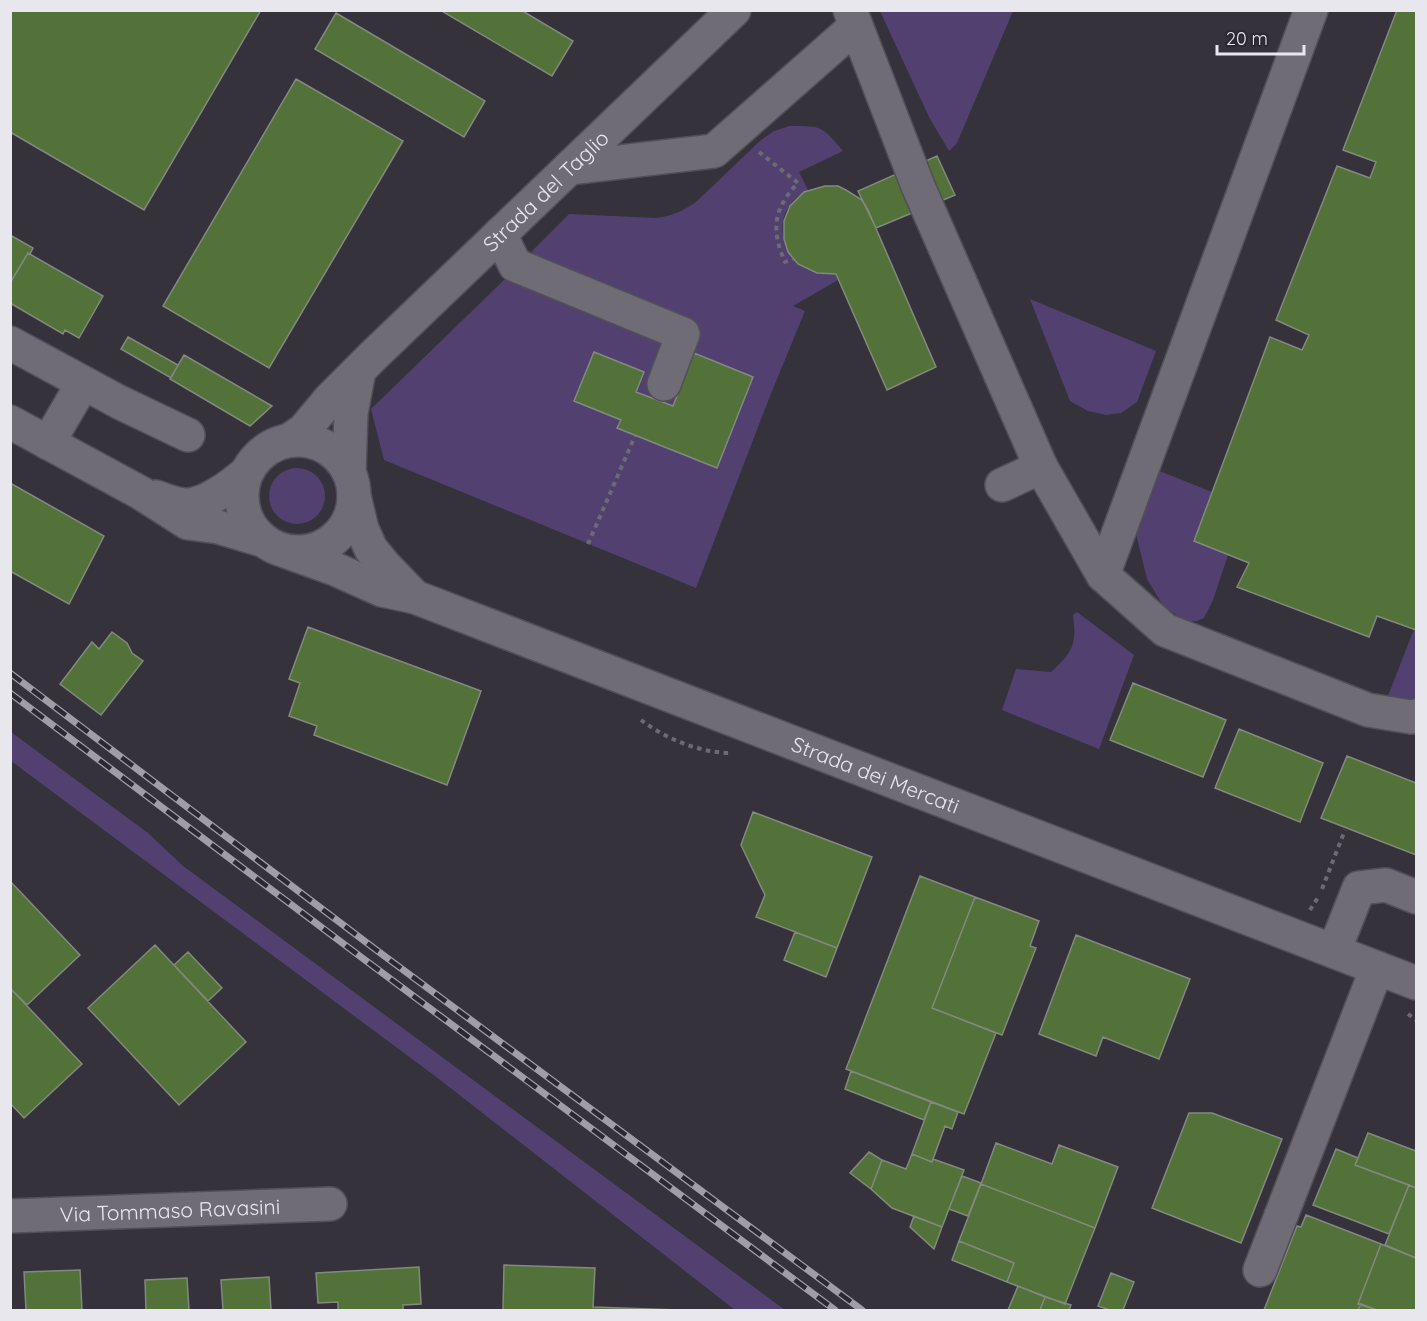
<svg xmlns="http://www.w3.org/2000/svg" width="1427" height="1321" font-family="Quicksand,sans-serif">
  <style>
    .green { fill: #524170 }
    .building { fill: #52723a; stroke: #83897f; stroke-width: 1.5 }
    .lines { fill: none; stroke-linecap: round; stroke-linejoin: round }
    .minor-casing { stroke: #524f57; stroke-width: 36 }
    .path { stroke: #6c6a72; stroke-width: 4; stroke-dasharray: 4.5 4.5; stroke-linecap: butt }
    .minor { stroke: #6f6c76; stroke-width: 33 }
    .rail-casing { stroke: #9f9ea5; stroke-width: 7 }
    .rail { stroke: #2b2831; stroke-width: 4.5; stroke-dasharray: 14; stroke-linecap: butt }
    .labels { text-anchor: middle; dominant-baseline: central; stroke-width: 4.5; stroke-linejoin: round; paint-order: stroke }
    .street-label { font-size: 21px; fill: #e8e7ed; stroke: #2b2831 }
  </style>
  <rect width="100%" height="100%" fill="#35323b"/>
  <path class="green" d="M 880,11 L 1013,11 L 957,143 L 949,151 L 929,117 Z
    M 790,126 C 822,126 822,126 843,151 L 799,172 L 808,190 C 761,213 784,279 836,274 L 838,280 L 793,306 L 805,311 L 770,396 L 696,588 L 384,460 L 371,409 L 505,279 L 523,282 L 537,260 L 532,251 L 569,214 L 656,218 C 672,216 683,211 696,202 L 761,140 L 774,131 Z
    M 1030,299 L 1156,351 L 1137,402 L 1121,413 L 1106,415 L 1088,411 L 1070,401 Z
    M269 496a28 28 0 1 1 56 0a28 28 0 1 1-56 0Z
    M 1157,470 L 1212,492 L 1194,540 L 1228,555 L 1213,600 L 1204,618 L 1197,621 L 1186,621 L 1164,607 L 1147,579 L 1137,538 L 1135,512 Z
    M 1077,612 L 1134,655 L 1099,749 L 1002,710 L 1016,669 L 1051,672 C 1073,652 1077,644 1073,615 Z
    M 1414,629 L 1416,630 L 1416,702 L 1403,703 L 1388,696 Z
    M 11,732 L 148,833 L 183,866 L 785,1310 L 735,1310 L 439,1079 L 11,761 Z"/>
  <path class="building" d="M 10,10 L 261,10 L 144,210 L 10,132 Z
    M 440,10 L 521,10 L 573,41 L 552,76 Z
    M 1397,10 L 1416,10 L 1416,630 L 1377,616 L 1369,637 L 1237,587 L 1249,563 L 1194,541 L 1270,337 L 1302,350 L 1309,335 L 1276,320 L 1337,166 L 1370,178 L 1376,162 L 1343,150 Z
    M 336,13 L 485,101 L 464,137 L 315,49 Z
    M 296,79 L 403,141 L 269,368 L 163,306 Z
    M 937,156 L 955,195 L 876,228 L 858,191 Z
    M 825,186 L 838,186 L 846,190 L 862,200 L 868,210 L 936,367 L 887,390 L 836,274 L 817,273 L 798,264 L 788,252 L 784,239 L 784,221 L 790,206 L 804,192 Z
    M 10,235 L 33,248 L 30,254 L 28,253 L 10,283 Z
    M 28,253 L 103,296 L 79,338 L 65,330 L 63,334 L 10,303 L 10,283 Z
    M 128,337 L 178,365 L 171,378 L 121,349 Z
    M 594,352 L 644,372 L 636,392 L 673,406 L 694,353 L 753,377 L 717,468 L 617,428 L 621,420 L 574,401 Z
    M 184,355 L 272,406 L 250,426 L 170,379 Z
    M 10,483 L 104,536 L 69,604 L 10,571 Z
    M 308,627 L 481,691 L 447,785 L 314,735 L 317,726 L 289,716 L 300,683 L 289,679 Z
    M 112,632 L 127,643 L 132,653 L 143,661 L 101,715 L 60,684 L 92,642 L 99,649 Z
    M 1133,683 L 1226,720 L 1203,777 L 1110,740 Z
    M 1239,729 L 1323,763 L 1300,822 L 1215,788 Z
    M 1347,756 L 1416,783 L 1416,855 L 1321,818 Z
    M 753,812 L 872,857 L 837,948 L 756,917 L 765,895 L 741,845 Z
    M 920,876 L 975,897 L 932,1008 L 996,1033 L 964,1114 L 846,1069 Z
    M 10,881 L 80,955 L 27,1005 L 10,988 Z
    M 975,897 L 1039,921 L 1030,946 L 1036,948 L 1002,1035 L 932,1008 Z
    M 795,932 L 837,948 L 826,977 L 784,960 Z
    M 1076,935 L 1190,979 L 1159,1059 L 1103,1037 L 1096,1056 L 1039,1034 Z
    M 155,945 L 246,1042 L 179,1105 L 88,1008 Z
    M 188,952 L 222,988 L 208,1001 L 174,965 Z
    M 10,988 L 82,1064 L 24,1118 L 10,1103 Z
    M 851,1071 L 931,1102 L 924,1120 L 845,1089 Z
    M 931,1102 L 958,1112 L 952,1129 L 945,1126 L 932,1162 L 912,1154 Z
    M 1189,1113 L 1212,1113 L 1282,1139 L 1241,1243 L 1152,1208 Z
    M 1368,1133 L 1416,1151 L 1416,1188 L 1355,1165 Z
    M 996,1143 L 1052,1164 L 1059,1145 L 1118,1167 L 1095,1228 L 981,1184 Z
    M 1336,1149 L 1358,1158 L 1355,1165 L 1409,1185 L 1389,1234 L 1313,1205 Z
    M 869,1152 L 882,1160 L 871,1189 L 850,1173 Z
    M 912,1154 L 932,1162 L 933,1159 L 964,1170 L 942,1227 L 892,1208 L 871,1189 L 882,1160 L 906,1169 Z
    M 962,1176 L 981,1183 L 968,1216 L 949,1209 Z
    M 981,1184 L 1095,1228 L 1065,1304 L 1007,1282 L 1014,1263 L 959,1241 Z
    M 1409,1185 L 1416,1188 L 1416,1258 L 1385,1245 Z
    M 1306,1215 L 1381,1244 L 1358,1304 L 1361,1304 L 1358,1310 L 1264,1310 L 1297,1226 L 1301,1227 Z
    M 914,1216 L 942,1227 L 934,1249 L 910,1227 Z
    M 959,1241 L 1014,1263 L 1007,1282 L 952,1260 Z
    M 1381,1244 L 1416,1258 L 1416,1310 L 1377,1310 L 1358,1304 Z
    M 504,1265 L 595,1268 L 593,1307 L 678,1310 L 503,1310 Z
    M 419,1267 L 421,1304 L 403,1305 L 403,1310 L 338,1310 L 338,1302 L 318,1303 L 316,1273 Z
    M 80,1270 L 82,1310 L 26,1310 L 24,1272 Z
    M 1111,1273 L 1134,1282 L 1123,1310 L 1110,1310 L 1098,1306 Z
    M 269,1277 L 271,1310 L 223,1310 L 221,1280 Z
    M 187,1278 L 189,1310 L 146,1310 L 145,1280 Z
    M 1018,1286 L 1045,1297 L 1040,1310 L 1008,1310 Z
    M 1045,1297 L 1071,1305 L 1069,1310 L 1040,1310 Z
    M 1361,1304 L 1377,1310 L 1358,1310 Z"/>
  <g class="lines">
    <g class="minor-casing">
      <g id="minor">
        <path d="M 850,10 L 918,186 L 1041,467 L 1103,575 L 1165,630 L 1368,710 L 1411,717 L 1416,716"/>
        <path d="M 569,168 L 714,151 L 856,26"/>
        <path d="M 500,234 L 515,265 L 683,334 L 664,384"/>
        <path d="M 10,343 L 119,402 L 188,435"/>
        <path d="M 10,422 L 141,493 L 188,523 L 218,527 L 262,540"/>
        <path id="s1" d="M 291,439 L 304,430 L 329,400 L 372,357 L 734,10"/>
        <circle cx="298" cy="496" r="56"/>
        <path d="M 48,443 L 83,383"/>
        <path d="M 349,472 L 351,413 L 359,371"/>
        <path d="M 1002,485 L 1041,467"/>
        <path d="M 354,496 L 362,529 L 371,549 L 385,566 L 415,597"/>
        <path d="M 156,497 C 164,500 174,504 183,505 C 203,507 231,486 246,473"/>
        <path id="s2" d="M 285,551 L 335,569 L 382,590 L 415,597 L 1416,983"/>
        <path d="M 1103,575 L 1311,10"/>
        <path d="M 1334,951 L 1359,888 L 1386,885 L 1416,897"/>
        <path id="s3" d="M 10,1216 L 330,1204"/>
        <path d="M 1260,1270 L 1377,968"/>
      </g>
    </g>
    <path class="path" d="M 759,152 L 798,183 C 773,209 771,230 785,262 L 793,259
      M 588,544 L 635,436
      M 641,720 C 666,739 700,753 731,753
      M 1322,889 L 1345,830
      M 1310,910 L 1319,896
      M 1408,1014 L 1416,1020"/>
    <use href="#minor" class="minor"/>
    <g class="rail-casing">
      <path id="rail" d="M 10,673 L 375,949 L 862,1310
        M 10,693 L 365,960 L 835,1310"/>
    </g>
    <use href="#rail" class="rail"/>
  </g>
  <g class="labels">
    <g class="street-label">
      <text stroke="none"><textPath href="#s1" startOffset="356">Strada del Taglio</textPath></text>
      <text stroke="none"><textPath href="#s2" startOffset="632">Strada dei Mercati</textPath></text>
      <text stroke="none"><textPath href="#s3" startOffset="160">Via Tommaso Ravasini</textPath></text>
    </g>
  </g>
  <rect width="1427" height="1321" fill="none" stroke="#e8e7ed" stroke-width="24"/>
  <path d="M1217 45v9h87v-9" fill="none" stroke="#e8e7ed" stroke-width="3"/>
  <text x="1226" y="45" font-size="18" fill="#e8e7ed" stroke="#2b2831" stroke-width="4.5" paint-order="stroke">20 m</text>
</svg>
